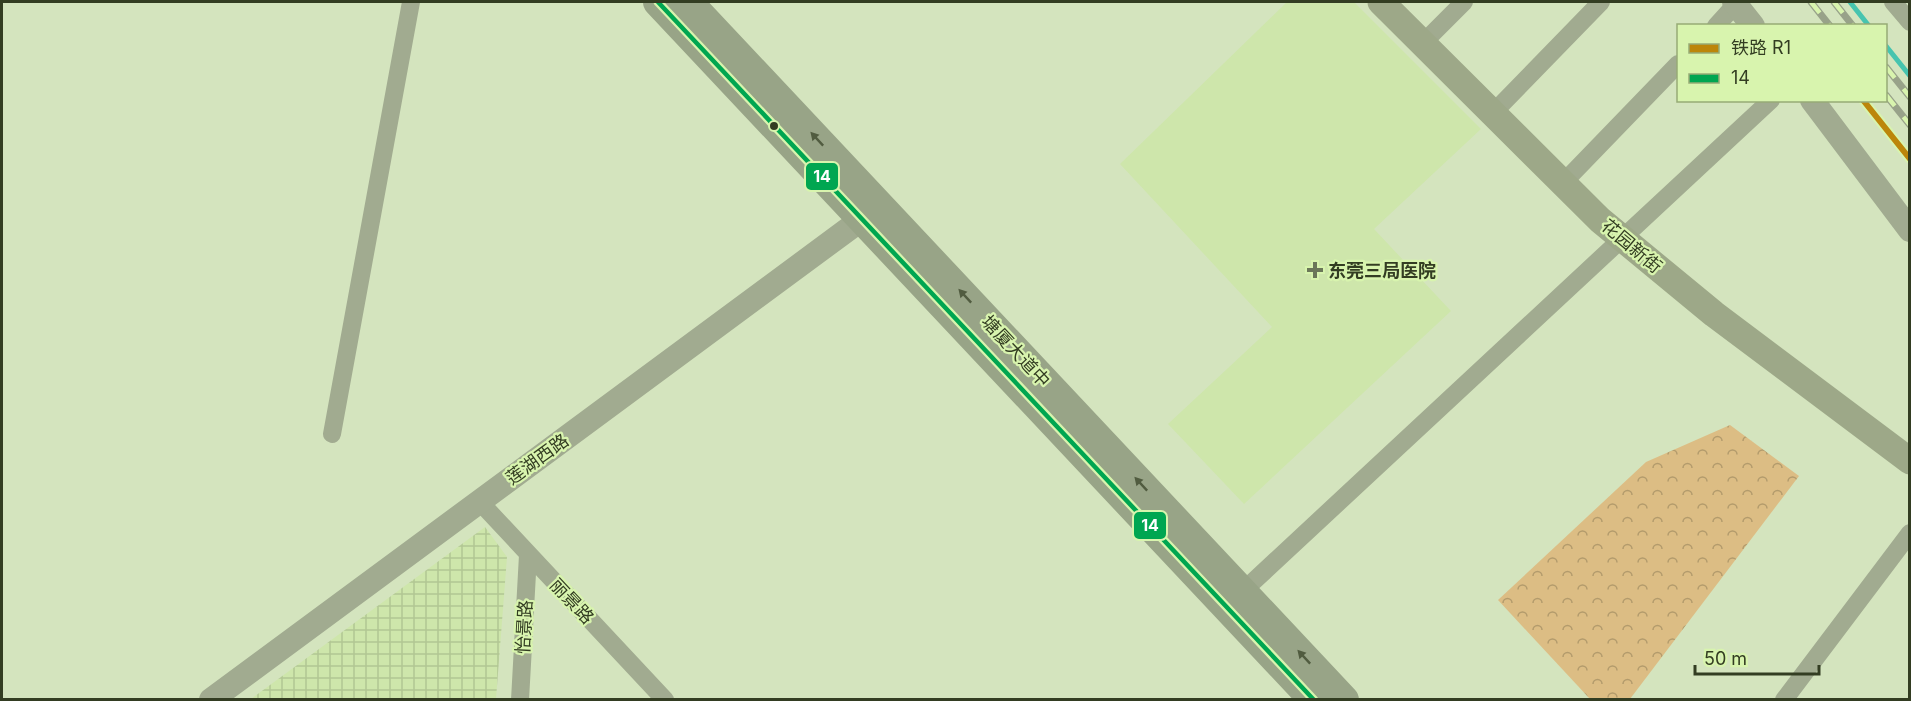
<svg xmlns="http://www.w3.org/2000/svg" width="1911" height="701" font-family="Inter,'Noto Sans SC',sans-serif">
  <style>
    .built { fill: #cee6ab }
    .industrial { fill: url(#industrial-grid) }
    .forest { fill: url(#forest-crowns) }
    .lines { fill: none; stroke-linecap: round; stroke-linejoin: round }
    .stream { stroke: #47c4af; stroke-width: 5 }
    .minor { stroke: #a1ab90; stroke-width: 18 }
    .tertiary { stroke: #a1ab90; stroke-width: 24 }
    .secondary { stroke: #9da888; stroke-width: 27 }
    .primary { stroke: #98a487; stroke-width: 30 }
    .rail-casing { stroke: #98a289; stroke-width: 7 }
    .rail { stroke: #d8f4ae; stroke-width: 4.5; stroke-dasharray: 14; stroke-linecap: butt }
    .bus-1-casing { stroke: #d8f4ae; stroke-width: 9 }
    .bus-1 { stroke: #00a651; stroke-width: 4.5 }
    .rail-1-casing { stroke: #d8f4ae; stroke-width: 10 }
    .rail-1 { stroke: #bc860a; stroke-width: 6 }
    .oneway { fill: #515c40 }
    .bus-dot { fill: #333d22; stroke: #d8f4ae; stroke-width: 2 }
    .poi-dot { fill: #6b7759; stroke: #d8f4ae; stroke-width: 2 }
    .labels { text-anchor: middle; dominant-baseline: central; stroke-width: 4.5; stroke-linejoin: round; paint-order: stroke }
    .street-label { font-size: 18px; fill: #333d22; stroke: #d8f4ae }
    .poi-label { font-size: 18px; font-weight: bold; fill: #333d22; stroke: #d8f4ae; text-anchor: start }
    .line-badge { stroke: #d8f4ae; stroke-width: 2 }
    .badge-label { font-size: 16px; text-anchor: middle; font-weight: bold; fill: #fff }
  </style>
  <defs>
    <pattern id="industrial-grid" width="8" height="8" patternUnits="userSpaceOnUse" patternTransform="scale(1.5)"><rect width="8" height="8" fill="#cee6ab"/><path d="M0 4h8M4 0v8" fill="none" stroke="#b1c693"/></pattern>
    <pattern id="forest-crowns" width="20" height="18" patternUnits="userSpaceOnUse" patternTransform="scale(1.5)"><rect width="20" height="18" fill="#dcbd84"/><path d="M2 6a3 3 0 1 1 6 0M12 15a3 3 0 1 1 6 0" fill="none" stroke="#b39b6c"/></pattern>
  </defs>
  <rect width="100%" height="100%" fill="#d4e4be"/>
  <path class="built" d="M 1287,2 L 1354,2 L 1481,129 L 1374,229 L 1451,311 L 1244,504 L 1168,424 L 1272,327 L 1120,164 Z"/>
  <path class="industrial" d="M 485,527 L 507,557 L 496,699 L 251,699 Z"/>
  <path class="forest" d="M 1730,425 L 1799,476 L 1630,699 L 1590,699 L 1498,600 L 1646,462 Z"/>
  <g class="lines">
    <path class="stream" d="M 1850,2 L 1869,26
      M 1886,46 L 1910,76"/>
    <path class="minor" d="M 1893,2 L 1910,22
      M 1716,26 L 1736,4
      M 1423,43 L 1464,2
      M 1493,113 L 1601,2
      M 1563,183 L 1678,64
      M 332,434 L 411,2
      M 479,501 L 665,700
      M 1242,592 L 1771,100
      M 520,700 L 528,555
      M 1784,700 L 1910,533"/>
    <path class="tertiary" d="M 1734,2 L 1753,26
      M 1812,100 L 1910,230
      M 211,700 L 862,219"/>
    <path class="secondary" d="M 1381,2 L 1600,220 L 1714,314 L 1910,461"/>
    <path class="primary" d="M 658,2 L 1314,700
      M 688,2 L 1344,700"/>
    <g class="rail-casing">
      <path id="rail" d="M 1811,2 L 1830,26
        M 1834,2 L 1853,26
        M 1886,67 L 1910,97
        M 1886,95 L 1910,125"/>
    </g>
    <use href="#rail" class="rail"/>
    <g class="bus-1-casing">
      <path id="bus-1" d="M 658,2 L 1314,700"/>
    </g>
    <use href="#bus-1" class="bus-1"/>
    <g class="rail-1-casing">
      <path id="rail-1" d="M 1863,100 L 1910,159"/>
    </g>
    <use href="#rail-1" class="rail-1"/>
  </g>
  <defs><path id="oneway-solid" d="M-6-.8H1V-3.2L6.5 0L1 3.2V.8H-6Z" transform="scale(1.5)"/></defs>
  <g class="oneway">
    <use href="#oneway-solid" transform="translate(817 139) rotate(-133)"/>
    <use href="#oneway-solid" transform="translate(965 296) rotate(-133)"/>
    <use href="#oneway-solid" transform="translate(1141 484) rotate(-133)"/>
    <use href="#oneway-solid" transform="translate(1304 657) rotate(-133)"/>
  </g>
  <circle class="bus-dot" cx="774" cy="126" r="5"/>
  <path class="poi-dot" d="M1312 261h6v6h6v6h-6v6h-6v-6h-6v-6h6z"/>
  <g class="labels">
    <g class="street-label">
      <text transform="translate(1632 246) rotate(40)">花园新街</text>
      <text transform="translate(1016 351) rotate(47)">塘厦大道中</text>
      <text transform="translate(537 459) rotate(-36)">莲湖西路</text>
      <text transform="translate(572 601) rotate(47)">丽景路</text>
      <text transform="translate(524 627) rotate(-87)">怡景路</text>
    </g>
    <g class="poi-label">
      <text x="1328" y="270">东莞三局医院</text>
    </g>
  </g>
  <g class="line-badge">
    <rect x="805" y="162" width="34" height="29" rx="6" fill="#00a651"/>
    <rect x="1133" y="511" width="34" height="29" rx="6" fill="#00a651"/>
  </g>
  <g class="badge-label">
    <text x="822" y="182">14</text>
    <text x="1150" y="531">14</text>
  </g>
  <rect width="1911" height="701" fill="none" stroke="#333d22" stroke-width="6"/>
  <rect x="1677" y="24" width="210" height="78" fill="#d8f4ae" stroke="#96ab76" stroke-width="1.5"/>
  <rect x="1689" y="44" width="30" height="9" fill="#bc860a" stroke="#96ab76" stroke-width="1.5"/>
  <text x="1731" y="54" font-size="18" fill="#333d22">铁路 R1</text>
  <rect x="1689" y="74" width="30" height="9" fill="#00a651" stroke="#96ab76" stroke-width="1.5"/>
  <text x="1731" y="84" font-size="18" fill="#333d22">14</text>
  <path d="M1695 665v9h124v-9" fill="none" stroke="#333d22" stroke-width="3"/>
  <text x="1704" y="665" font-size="18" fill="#333d22" stroke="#d8f4ae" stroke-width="4.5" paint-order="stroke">50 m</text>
</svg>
